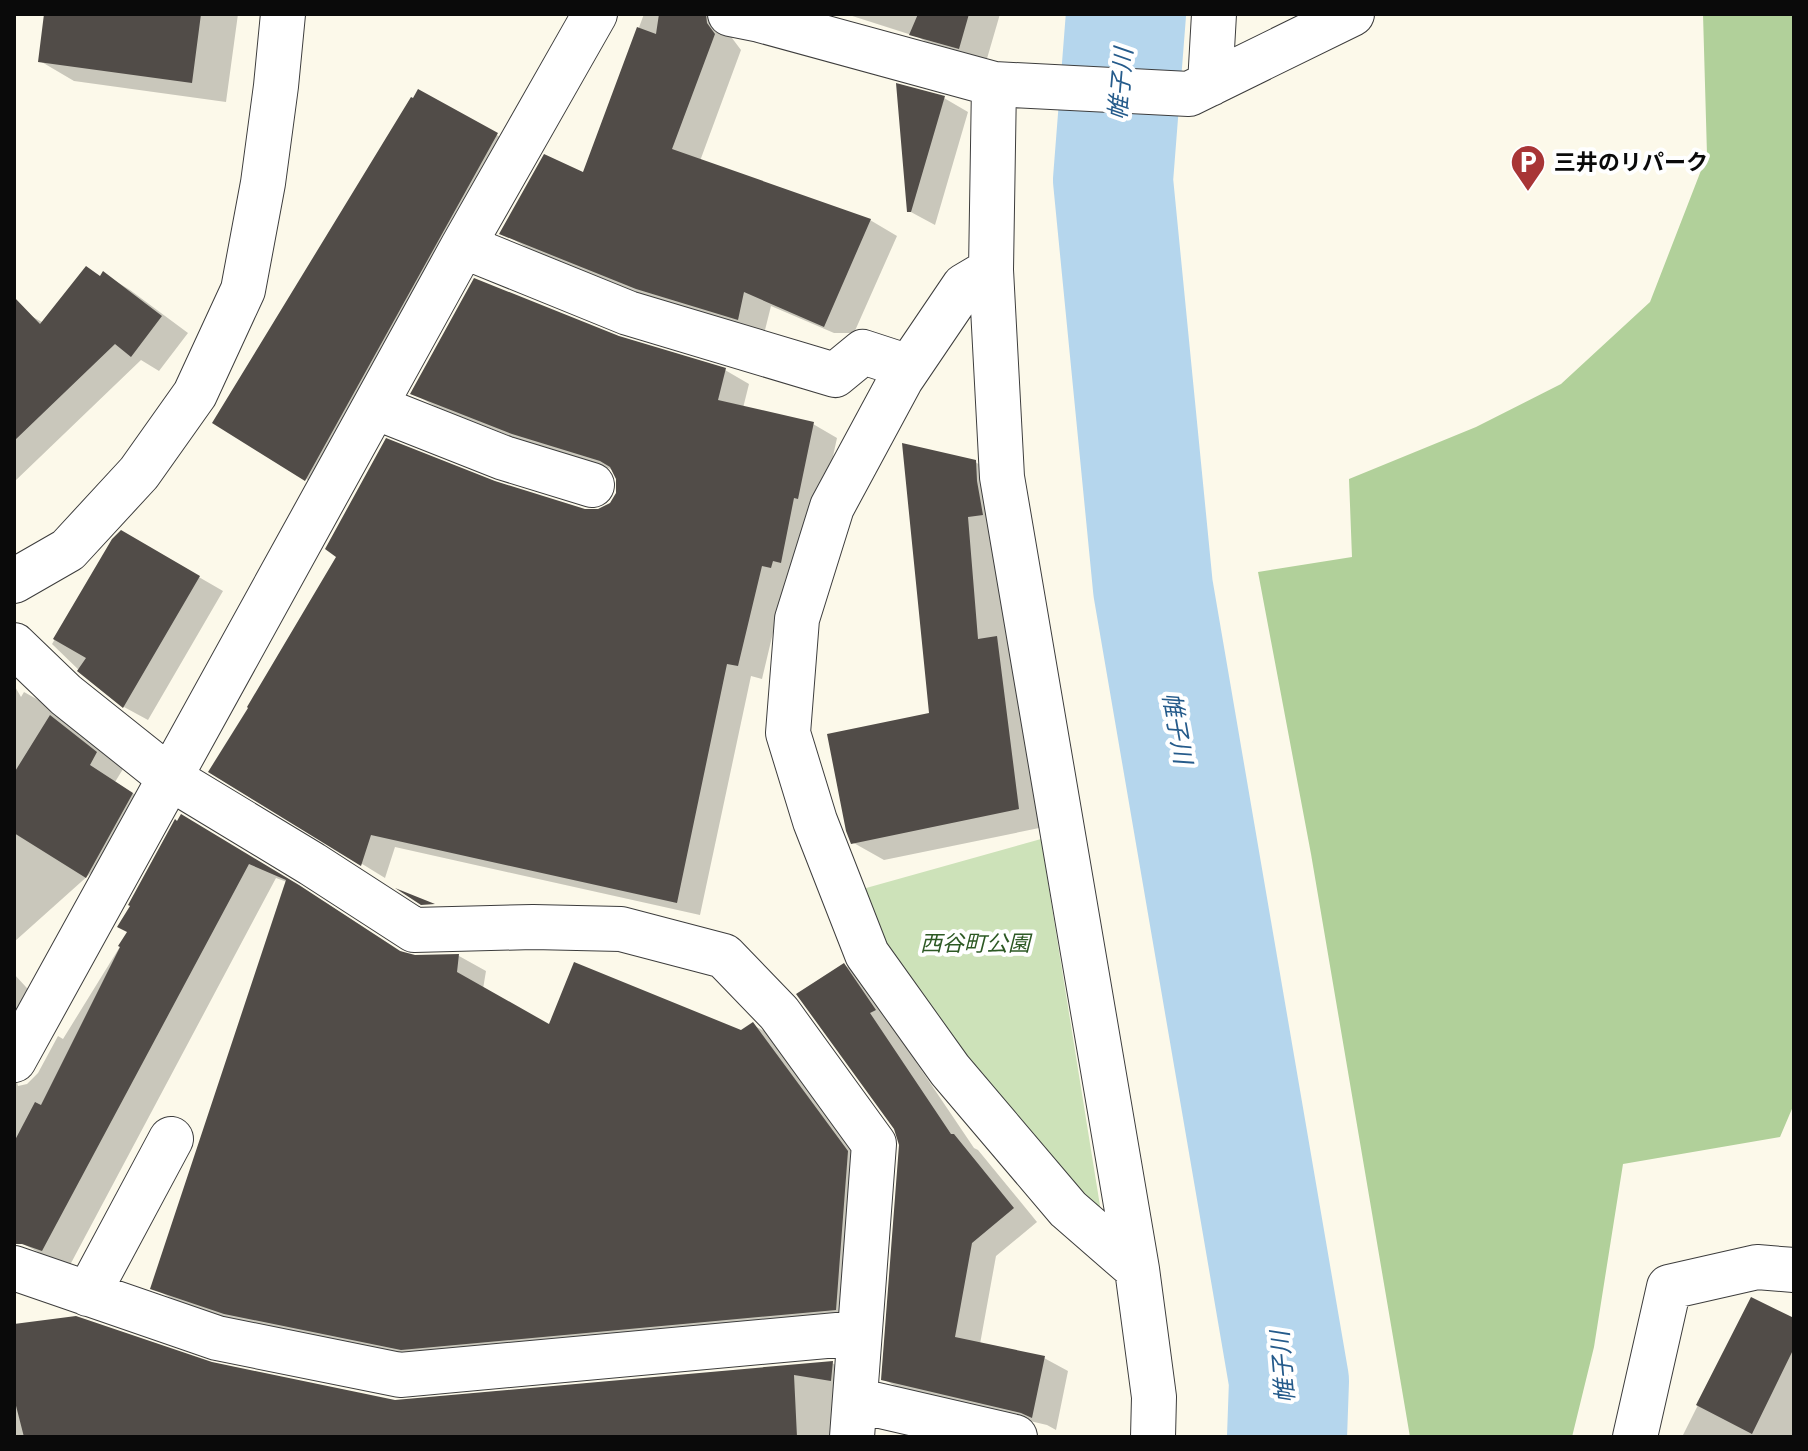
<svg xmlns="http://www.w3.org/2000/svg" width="1808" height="1451" font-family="'Times New Roman','Noto Sans JP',serif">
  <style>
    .green { fill: #cde2b9 }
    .forest { fill: #b1d09a }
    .shadow { fill: #0003 }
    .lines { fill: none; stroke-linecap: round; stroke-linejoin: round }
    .river { stroke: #b5d6ed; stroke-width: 120 }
    .building { fill: #514c48 }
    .minor-casing { stroke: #3d3d3d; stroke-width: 46 }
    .minor { stroke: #fff; stroke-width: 44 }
    .labels { text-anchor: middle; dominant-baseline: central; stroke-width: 8; stroke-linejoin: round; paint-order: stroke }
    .poi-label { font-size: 22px; font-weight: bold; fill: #0a0a0a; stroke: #fff; text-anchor: start }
    .park-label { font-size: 22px; font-style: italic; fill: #2d5924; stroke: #fff }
    .water-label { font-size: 24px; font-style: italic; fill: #255b8b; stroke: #fff }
  </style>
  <rect width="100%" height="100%" fill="#fcf9ea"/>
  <path class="green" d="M 1041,839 L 1101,1212 L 1062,1176 L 885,957 L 859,890 Z"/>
  <path class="forest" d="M 1703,14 L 1794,14 L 1794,1104 L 1780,1137 L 1623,1164 L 1594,1347 L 1572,1437 L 1410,1437 L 1311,854 L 1258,572 L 1352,557 L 1349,479 L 1476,427 L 1561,384 L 1650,302 L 1707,155 Z"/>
  <path class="shadow" d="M 46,14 L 238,14 L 226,102 L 74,81 L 40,61 Z
    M 644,14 L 737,14 L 732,24 L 732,38 L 741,50 L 700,161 L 870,220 L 897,236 L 854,333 L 834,333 L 771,306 L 764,334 L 665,304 L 528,248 L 502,233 L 584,175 Z
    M 846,14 L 1000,14 L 986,62 L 938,49 L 918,37 Z
    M 419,91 L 534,156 L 343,500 L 306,479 L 414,100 Z
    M 944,98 L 968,112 L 935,225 L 909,211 Z
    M 104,274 L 130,290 L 188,333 L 159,371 L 141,360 L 14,482 L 14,329 L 29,315 L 44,323 Z
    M 618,338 L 725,370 L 749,384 L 743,408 L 813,424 L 837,438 L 821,511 L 795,580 L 786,578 L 762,679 L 751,676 L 700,915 L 395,847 L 385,878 L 211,771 L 494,483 L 584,511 L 597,511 L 610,505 L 618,492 L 618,478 L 614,470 L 538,447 L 436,407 L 413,393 Z
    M 975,462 L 1007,480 L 999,534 L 1008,645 L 1027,656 L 1049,826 L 884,860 L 852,842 L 931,715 Z
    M 121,532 L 223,591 L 148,720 L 124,707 L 84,675 L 52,644 L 114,540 Z
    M 14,685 L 21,697 L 24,692 L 51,707 L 78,732 L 123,769 L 115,782 L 159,810 L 157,814 L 14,942 Z
    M 183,818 L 326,903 L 405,954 L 414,957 L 459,956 L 486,971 L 483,989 L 550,1027 L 741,1033 L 753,1025 L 781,1040 L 875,1168 L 863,1325 L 430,1364 L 253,1328 L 180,1303 L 153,1288 L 287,882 L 276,878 L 70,1265 L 51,1259 L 14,1239 L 14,974 L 48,1011 L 16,1078 L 18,1086 L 27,1084 L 38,1073 L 58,1036 L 63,1039 L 129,932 Z
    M 844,965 L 868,979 L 893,1028 L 974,1148 L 978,1150 L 1037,1222 L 996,1256 L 980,1344 L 1044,1358 L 1068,1371 L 1056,1430 L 1047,1425 L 908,1393 L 883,1379 L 901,1145 Z
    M 1751,1299 L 1794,1321 L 1794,1437 L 1682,1437 Z
    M 14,1326 L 395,1402 L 832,1363 L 860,1378 L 855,1437 L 14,1437 Z"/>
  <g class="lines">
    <path class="river" d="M 1126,14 L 1113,180 L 1153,588 L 1289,1381 L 1287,1437"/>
  </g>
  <path class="building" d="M 44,14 L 201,14 L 192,83 L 38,62 Z
    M 659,14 L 706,14 L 707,23 L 715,34 L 672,149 L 871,219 L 824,327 L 744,292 L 738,320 L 636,289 L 499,234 L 544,154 L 583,172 L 637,27 L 656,34 Z
    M 918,14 L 969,14 L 959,49 L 909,35 Z
    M 896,83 L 945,96 L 911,212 L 907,212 Z
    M 418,89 L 498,133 L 305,481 L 212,423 L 411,97 L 413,98 Z
    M 86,266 L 100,276 L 103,271 L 162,316 L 131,357 L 115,344 L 14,441 L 14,297 L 40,324 Z
    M 474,278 L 619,336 L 726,368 L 718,400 L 814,422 L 798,499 L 794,498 L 781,563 L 773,561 L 771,568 L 762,566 L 738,666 L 727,664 L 677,903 L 371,835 L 361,866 L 208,772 L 248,708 L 247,707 L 336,557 L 325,549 L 386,438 L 495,481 L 585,509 L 598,509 L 610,503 L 616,493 L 616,479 L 610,467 L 600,461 L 512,434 L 410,394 Z
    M 902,443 L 976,460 L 977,481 L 983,515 L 968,517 L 978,639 L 997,636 L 1019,809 L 851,844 L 846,831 L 827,734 L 929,713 Z
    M 121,530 L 200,576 L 123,708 L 77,671 L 86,658 L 53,639 L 112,539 Z
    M 50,715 L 97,752 L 90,765 L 133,793 L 86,878 L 14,833 L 14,773 Z
    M 181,814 L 299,885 L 400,951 L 415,955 L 459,954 L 457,972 L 549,1024 L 574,962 L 741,1030 L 753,1022 L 848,1151 L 836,1310 L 401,1350 L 224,1314 L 150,1289 L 286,880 L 249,864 L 42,1251 L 22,1244 L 14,1244 L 14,1142 L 35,1102 L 41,1105 L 120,947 L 118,946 L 127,932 L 117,927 L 130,906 L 128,905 L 175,819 L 177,821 Z
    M 395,888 L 435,904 L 421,905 Z
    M 844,963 L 876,1010 L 870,1013 L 951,1134 L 954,1134 L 1014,1208 L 972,1243 L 955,1337 L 1045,1356 L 1032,1418 L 1021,1413 L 881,1380 L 899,1145 L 894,1129 L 796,994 Z
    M 1751,1297 L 1794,1318 L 1794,1348 L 1752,1434 L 1696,1405 Z
    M 76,1316 L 212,1362 L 395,1400 L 833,1361 L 831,1381 L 794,1375 L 797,1437 L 24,1437 L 14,1398 L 14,1324 Z"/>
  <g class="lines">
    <g class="minor-casing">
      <path id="minor" d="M 730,14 L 760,20 L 994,84 L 1189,94 L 1352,14
        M 994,84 L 991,270 L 1002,477 L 1137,1269 L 1154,1397 L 1153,1437
        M 1210,84 L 1214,14
        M 463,246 L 628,313 L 835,375 L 863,352 L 909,367
        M 991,270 L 964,286 L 901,379 L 832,507 L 797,619 L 788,733 L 815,821 L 867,954 L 950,1070 L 1068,1209 L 1137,1269
        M 375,407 L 504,458 L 592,485
        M 14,581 L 68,550 L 139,473 L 195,394 L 243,290 L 263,183 L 276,86 L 283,14
        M 14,645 L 66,695 L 170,778 L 312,864 L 414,930 L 533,927 L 621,929 L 724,956 L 779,1013 L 874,1144 L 852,1437
        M 14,1060 L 463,246 L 595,14
        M 14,1268 L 217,1338 L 400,1375 L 859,1333
        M 88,1294 L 171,1139
        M 855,1400 L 1015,1437
        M 1635,1437 L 1669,1287 L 1757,1267 L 1794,1270"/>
    </g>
    <use href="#minor" class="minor"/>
  </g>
  <defs>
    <g id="parking-pin" transform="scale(1.8)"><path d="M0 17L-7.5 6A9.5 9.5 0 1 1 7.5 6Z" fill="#a83536" stroke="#fff"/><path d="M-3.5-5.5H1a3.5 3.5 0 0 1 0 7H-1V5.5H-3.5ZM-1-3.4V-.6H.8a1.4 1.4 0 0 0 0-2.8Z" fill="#fff"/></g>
  </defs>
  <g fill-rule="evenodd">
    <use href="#parking-pin" x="1528" y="162"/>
  </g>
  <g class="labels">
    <g class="poi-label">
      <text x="1554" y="162">三井のリパーク</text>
    </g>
    <g class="park-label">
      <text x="975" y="943">西谷町公園</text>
    </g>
    <g class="water-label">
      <text transform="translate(1121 84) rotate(-85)">帷子川</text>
      <text transform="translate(1177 728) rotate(80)">帷子川</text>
      <text transform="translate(1283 1367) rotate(-95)">帷子川</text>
    </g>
  </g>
  <rect width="1808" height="1451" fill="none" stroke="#0a0a0a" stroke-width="32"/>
</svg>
